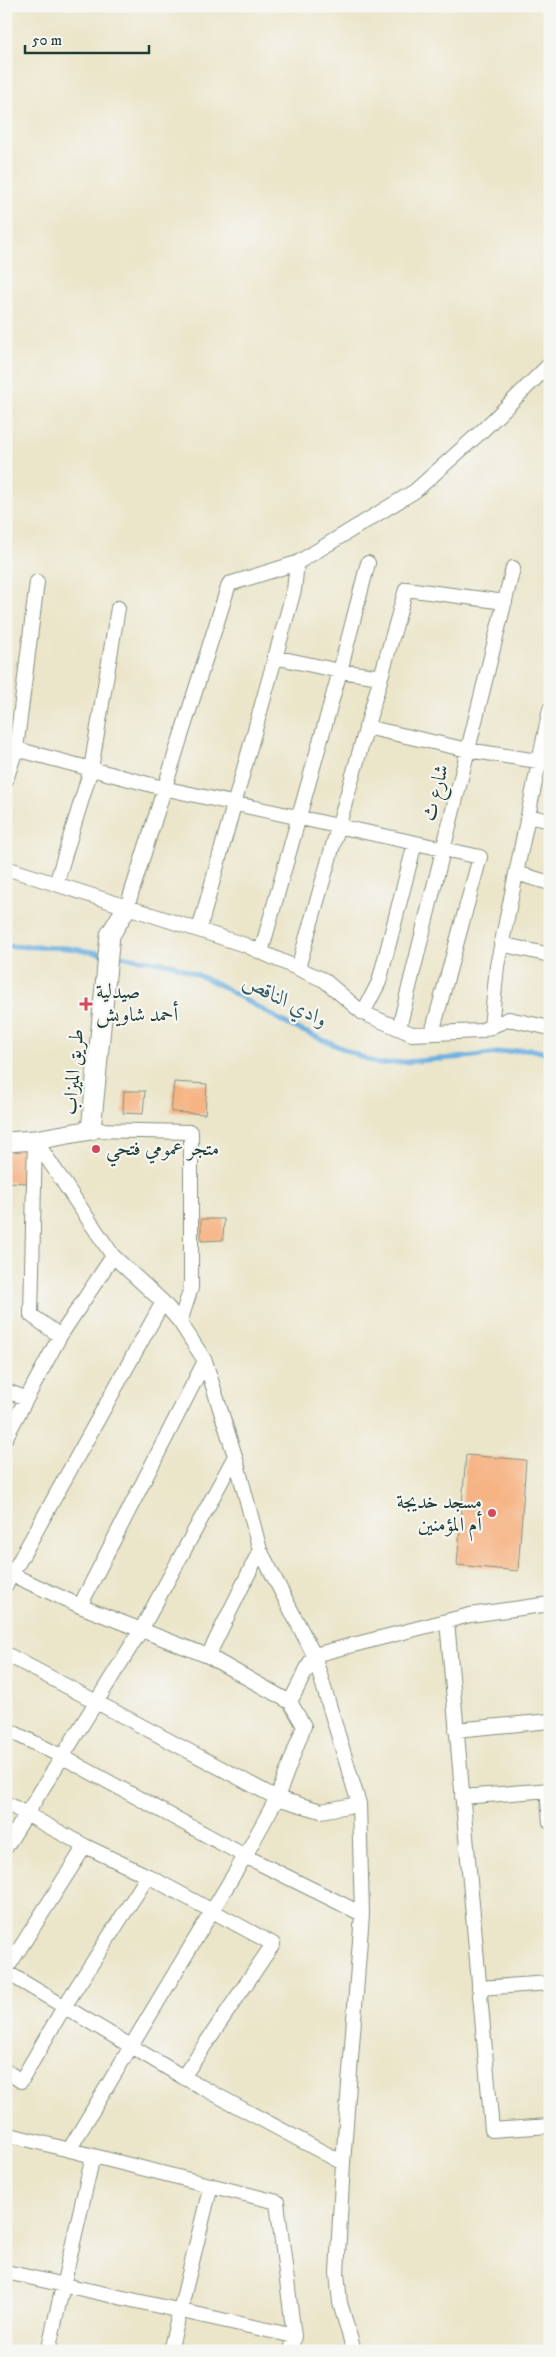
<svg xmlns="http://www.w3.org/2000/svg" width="556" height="2357" font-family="'IM FELL DW Pica',Amiri,serif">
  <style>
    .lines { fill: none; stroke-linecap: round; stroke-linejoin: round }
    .stream { stroke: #6aafe0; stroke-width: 5 }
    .building { fill: #f6b383 }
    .street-casing { stroke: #85917e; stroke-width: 16 }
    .secondary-casing { stroke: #85917e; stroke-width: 21 }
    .street { stroke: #fff; stroke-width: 14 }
    .secondary { stroke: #fff; stroke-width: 19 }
    .poi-dot { fill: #d1495b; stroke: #f6f6f2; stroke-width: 2 }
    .labels { text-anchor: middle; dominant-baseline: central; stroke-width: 4.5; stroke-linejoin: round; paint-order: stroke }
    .street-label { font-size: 20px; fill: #1f3d34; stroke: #f6f6f2 }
    .poi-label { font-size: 20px; fill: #1f3d34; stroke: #f6f6f2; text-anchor: start }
    .water-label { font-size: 21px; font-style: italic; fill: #325a5f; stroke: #f6f6f2 }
  </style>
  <rect width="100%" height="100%" fill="#f6f6f2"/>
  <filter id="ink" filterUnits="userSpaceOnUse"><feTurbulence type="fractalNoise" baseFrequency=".02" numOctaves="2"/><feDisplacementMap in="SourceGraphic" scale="10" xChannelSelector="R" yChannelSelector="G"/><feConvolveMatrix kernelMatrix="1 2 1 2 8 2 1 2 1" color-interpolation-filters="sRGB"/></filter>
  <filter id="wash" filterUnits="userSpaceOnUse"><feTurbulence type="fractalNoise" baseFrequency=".0096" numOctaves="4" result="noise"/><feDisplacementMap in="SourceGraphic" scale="20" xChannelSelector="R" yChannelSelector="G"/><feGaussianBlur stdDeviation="1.12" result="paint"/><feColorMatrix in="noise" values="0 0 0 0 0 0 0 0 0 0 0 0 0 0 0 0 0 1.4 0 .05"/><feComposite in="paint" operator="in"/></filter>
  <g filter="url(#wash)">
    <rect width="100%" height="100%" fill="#ebe5c9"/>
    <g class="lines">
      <path class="stream" d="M 6,946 L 68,948 L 105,954
        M 113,955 L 172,964 L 216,983 L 289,1025 L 378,1064 L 466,1057 L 529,1049 L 550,1054"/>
    </g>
    <g id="blocks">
      <path class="building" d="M 174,1082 L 207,1084 L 205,1114 L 171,1112 Z
        M 124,1091 L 145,1091 L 143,1114 L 123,1113 Z
        M 6,1144 L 29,1144 L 28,1183 L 6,1182 Z
        M 201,1219 L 224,1219 L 223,1240 L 201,1241 Z
        M 466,1455 L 526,1460 L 518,1571 L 457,1565 Z"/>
    </g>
  </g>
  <g filter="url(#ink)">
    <use href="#blocks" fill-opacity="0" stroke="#85917e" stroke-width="1"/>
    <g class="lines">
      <g class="street-casing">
        <path id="street" d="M 274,657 L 340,671 L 381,677
          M 366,727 L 468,750 L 550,763
          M 16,749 L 163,788 L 480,857 L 432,1033
          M 6,780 L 16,749 L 37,582
          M 528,816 L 550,821
          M 6,868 L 245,945 L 324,980 L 363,1013 L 412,1034 L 480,1031 L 509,1019 L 550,1028
          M 516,873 L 550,883
          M 56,884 L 91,769 L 118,608
          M 127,907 L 229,584 L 297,563 L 415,491 L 483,430 L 550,364
          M 199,930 L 294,590 L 297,563
          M 501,944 L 550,955
          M 261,952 L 340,671 L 368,563
          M 298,968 L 406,589 L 505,602
          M 363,1013 L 379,982 L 415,843
          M 491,1027 L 497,966 L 550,709
          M 399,1028 L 513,568
          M 91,1130 L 191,1132 L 191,1288 L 180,1322
          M 35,1140 L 113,1256 L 163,1302 L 180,1322 L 205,1361 L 235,1456 L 260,1550 L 314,1655 L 359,1804 L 362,1914 L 343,2163 L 337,2273 L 340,2303 L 354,2351
          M 35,1140 L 31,1315 L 60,1336
          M 6,1391 L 26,1398
          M 6,1437 L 60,1336 L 113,1256
          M 6,1572 L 80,1606 L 208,1656 L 290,1702 L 304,1726 L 277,1798 L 245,1856 L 69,2150
          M 6,1585 L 163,1302
          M 80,1606 L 205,1361
          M 447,1621 L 492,2130 L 550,2126
          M 6,1654 L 277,1798 L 321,1811 L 359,1804
          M 208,1656 L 260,1550
          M 290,1702 L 314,1655 L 470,1615 L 550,1604
          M 6,1729 L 61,1756 L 245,1856 L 362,1914
          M 456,1730 L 550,1721
          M 547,1790 L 550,1822
          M 462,1797 L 550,1790
          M 6,1803 L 85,1846 L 148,1876 L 273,1944 L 183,2077
          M 6,1847 L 141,1630 L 235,1456
          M 6,1970 L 85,1846
          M 6,1972 L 183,2077 L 343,2163
          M 479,1988 L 550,1983
          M 6,2071 L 21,2081 L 64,2007 L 148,1876
          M 6,2134 L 277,2202 L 294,2336 L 291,2351
          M 6,2272 L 294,2336
          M 48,2351 L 93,2156
          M 170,2351 L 211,2185"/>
      </g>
      <g class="secondary-casing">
        <path id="secondary" d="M 6,1142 L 35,1140 L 91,1130 L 110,935 L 127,907"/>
      </g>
      <use href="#street" class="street"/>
      <use href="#secondary" class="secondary"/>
    </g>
  </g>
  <g class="poi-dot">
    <path d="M83.5 996.5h5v5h5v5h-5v5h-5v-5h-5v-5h5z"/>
    <circle cx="96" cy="1149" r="5"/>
    <circle cx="492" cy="1513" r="5"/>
  </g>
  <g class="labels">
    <g class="street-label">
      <text transform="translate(436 793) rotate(-76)">شارع ث</text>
      <text transform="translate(74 1072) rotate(-85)">طريق الميزاب</text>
    </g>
    <g class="poi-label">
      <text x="96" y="992">صيدلية<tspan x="96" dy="23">أحمد شاويش</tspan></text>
      <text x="106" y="1149">متجر عمومي فتحي</text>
      <text x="482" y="1502" text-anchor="end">مسجد خديجة<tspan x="482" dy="23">أم المؤمنين</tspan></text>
    </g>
    <g class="water-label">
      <text transform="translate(285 1001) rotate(27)">وادي الناقص</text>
    </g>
  </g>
  <rect width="556" height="2357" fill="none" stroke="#f6f6f2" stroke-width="25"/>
  <path d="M25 45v8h124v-8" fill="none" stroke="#1f3d34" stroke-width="2.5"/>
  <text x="32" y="45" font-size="15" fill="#1f3d34" stroke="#f6f6f2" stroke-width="4" paint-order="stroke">50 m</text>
</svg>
